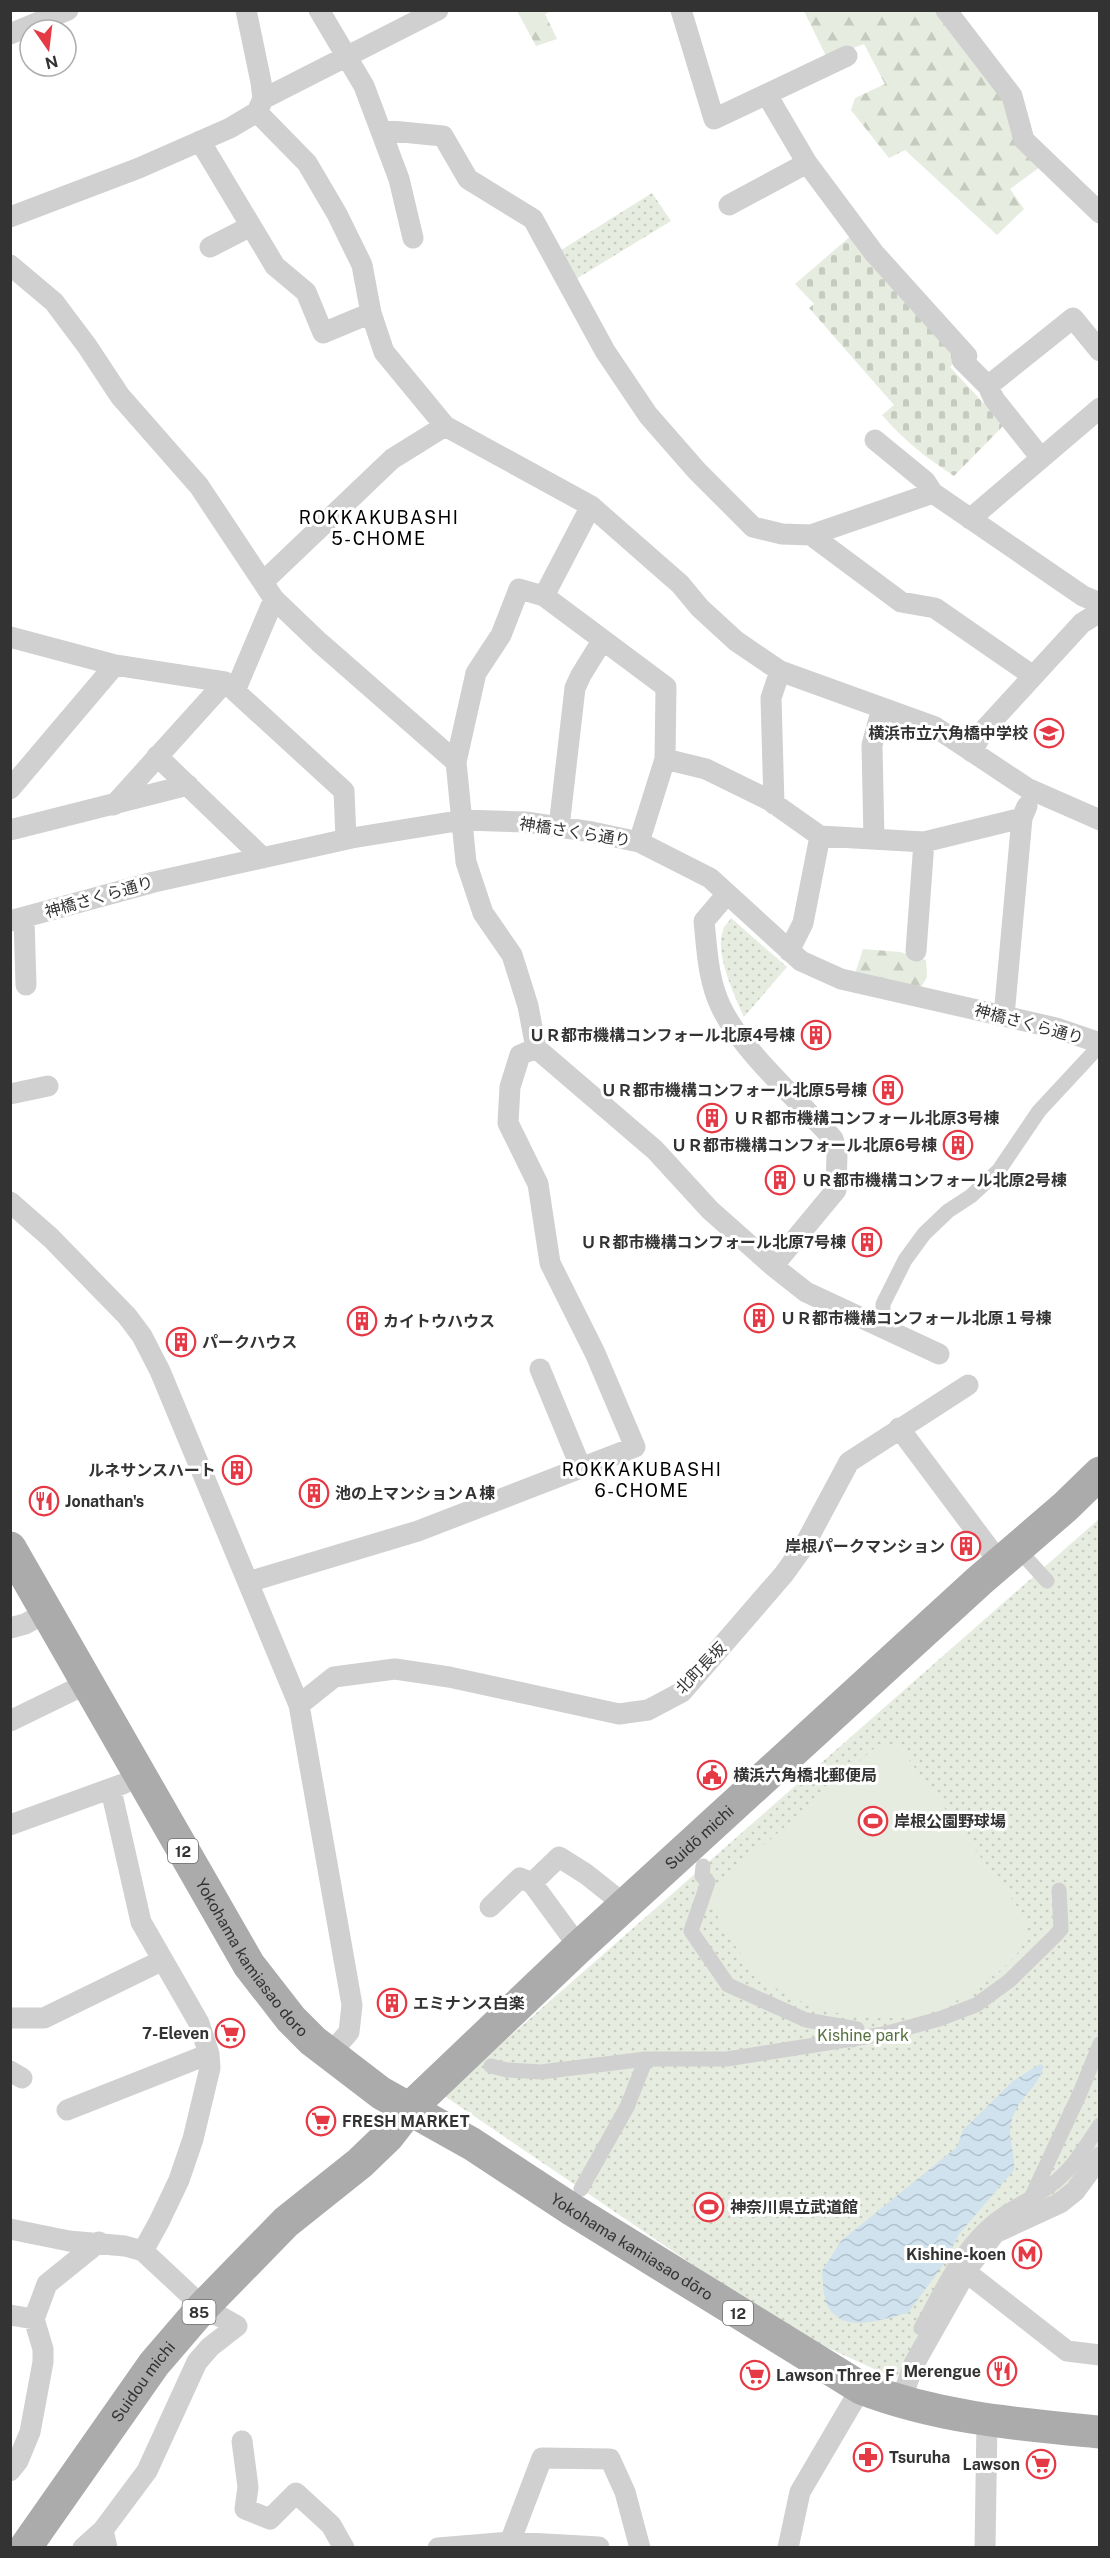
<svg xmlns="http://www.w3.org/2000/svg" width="1110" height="2558" font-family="'Public Sans','Noto Sans JP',sans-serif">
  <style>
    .grass { fill: url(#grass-dots) }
    .forest { fill: url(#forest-firs) }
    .cemetery { fill: url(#cemetery-stones) }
    .pitch { fill: #e6ecdf }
    .water { fill: url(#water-waves) }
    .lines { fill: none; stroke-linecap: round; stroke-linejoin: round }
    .pedestrian { stroke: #d0d0d0; stroke-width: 15 }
    .minor { stroke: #d0d0d0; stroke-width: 21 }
    .primary { stroke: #ababab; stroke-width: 33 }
    .labels { text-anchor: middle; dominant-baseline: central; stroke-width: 6; stroke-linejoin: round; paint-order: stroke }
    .shield { fill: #fff; stroke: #707070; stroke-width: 1.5 }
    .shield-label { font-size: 15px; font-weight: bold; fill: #333 }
    .poi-label { font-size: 16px; font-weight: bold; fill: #333; stroke: #fff; text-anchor: start }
    .street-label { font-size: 16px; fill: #333; stroke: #fff }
    .park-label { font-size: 16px; fill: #56703f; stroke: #fff }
    .neighbourhood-label { font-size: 18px; letter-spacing: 1.5px; fill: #000; stroke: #fff }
  </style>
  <defs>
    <pattern id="grass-dots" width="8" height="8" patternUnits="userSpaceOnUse" patternTransform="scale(1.5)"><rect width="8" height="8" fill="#e6ecdf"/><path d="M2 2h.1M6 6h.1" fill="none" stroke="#c6cbc0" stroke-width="1.8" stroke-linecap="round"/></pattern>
    <pattern id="forest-firs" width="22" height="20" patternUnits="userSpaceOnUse" patternTransform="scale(1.5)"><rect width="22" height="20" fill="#e6ecdf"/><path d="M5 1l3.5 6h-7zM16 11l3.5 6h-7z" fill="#c6cbc0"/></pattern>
    <pattern id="cemetery-stones" width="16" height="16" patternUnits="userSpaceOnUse" patternTransform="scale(1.5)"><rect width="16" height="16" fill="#e6ecdf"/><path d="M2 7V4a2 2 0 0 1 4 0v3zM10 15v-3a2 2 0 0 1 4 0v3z" fill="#c6cbc0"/></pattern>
    <pattern id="water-waves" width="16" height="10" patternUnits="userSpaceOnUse" patternTransform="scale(1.5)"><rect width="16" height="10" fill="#cfe2ee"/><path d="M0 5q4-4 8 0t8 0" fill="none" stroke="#b2c2cd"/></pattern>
  </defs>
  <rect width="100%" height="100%" fill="#fff"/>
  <path class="grass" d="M 652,193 L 671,221 L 576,279 L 558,252 Z
    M 731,918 L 787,967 L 744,1017 C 735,997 714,953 723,930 C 724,926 729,922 731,918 Z
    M 1099,1519 L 1099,2144 L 1076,2179 L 969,2256 L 896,2379 L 789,2330 L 443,2095 Z"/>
  <path class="forest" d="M 517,11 L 552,11 L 545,14 L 557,39 L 536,46 Z
    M 804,11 L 942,11 L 1010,99 L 1040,167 L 1010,189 L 1024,209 L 997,235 L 905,150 L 889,158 L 851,110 L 855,98 L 885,84 L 864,44 L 827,58 Z
    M 863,949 L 900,952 L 926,960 L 927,977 L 919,991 L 855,974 Z"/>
  <path class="cemetery" d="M 852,235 L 960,357 L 950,367 L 1004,425 L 954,476 C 927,458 903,440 882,415 L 894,405 L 809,308 L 814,304 L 795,284 Z"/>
  <path class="pitch" d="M 879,1744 L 898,1745 L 1024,1916 C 1031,1942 1017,1957 997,1973 C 980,1986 964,1998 944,2007 C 892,2029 815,2017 770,1984 C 740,1962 724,1927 706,1896 Z"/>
  <path class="water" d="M 1040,2064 L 1044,2066 C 1036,2092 1017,2097 1011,2123 C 1007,2137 1016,2155 1014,2170 L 959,2234 L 945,2262 L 908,2313 C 884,2318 846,2335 829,2308 C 823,2300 823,2282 822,2271 L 841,2241 L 957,2147 L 963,2130 L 1013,2081 Z"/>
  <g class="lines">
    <path class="pedestrian" d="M 883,1328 L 883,1304 L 905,1260 L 924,1234 L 948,1211 L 971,1196 L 999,1170 L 1039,1111 L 1091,1055
      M 1017,1548 L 1047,1581
      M 703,1866 L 702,1876 L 708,1882 L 691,1931 L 728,1985 L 806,2020 L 857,2029 L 853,2040
      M 491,2066 L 507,2070 L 541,2072 L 646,2059 L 727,2059 L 884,2034 L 939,2019 L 976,2005 L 1009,1981 L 1055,1936 L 1061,1929 L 1059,1890
      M 581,2189 L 627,2107 L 646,2059
      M 1032,2196 L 1080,2093 L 1100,2044
      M 921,2328 C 940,2294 957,2255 986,2228 C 1005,2209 1030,2201 1051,2185 C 1073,2169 1085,2147 1100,2125"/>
    <path class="minor" d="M 319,10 L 364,86 L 399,179 L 413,238
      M 681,10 L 714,119 L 847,56
      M 946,10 L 1012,96 L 1024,140 L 1100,213
      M 10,34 L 68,10
      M 263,99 L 438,10
      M 257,112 L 307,163 L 337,214 L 362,265 L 371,313 L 384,352 L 445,426 L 591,506 L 680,584 L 700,608 L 736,641 L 780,671 L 935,727 L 1027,788 L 1100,820
      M 381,130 L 443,136 L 468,179 L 533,219 L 605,351 L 648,415 L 697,471 L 753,527 L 782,534 L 811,535 L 933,493 L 1083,596 L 1100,603
      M 200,141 L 275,266 L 306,292 L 323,333 L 371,313
      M 807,163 L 874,253 L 967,356 L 962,360 L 988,386
      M 729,205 L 807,163 L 767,95
      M 10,217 L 139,168 L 230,128 L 257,112 L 263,99 L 261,82 L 246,10
      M 210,247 L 251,226
      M 10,265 L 54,302 L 87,346 L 120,396 L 199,486 L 274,599 L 319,642 L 456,762 L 466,862 L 483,913 L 512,955 L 528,1006 L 536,1048 L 655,1150 L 710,1210 L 773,1266 L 806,1292 L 939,1354
      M 875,440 L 925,481 L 933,493
      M 1041,458 L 994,399 L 988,386 L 1073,318 L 1100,351
      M 970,519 L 1100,408
      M 811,535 L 901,602 L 935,608 L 1033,676
      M 263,582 L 392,459 L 445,426
      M 544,596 L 591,506
      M 10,637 L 115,665 L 225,682 L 344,791 L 346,839
      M 235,691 L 274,599
      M 972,752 L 983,731 L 1082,623 L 1100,612
      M 157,756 L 263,858
      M 665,759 L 706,769 L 769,800 L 820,836 L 924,842 L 1022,818
      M 456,762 L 476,673 L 501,635 L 519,589 L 544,596 L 666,687 L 665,759 L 639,842
      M 10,789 L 115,665
      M 774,804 L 771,698 L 780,671
      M 114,805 L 225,682
      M 559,827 L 575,688 L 581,675 L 602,641
      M 10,830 L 188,785
      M 874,839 L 872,745 L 882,708
      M 727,894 L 704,921 C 707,950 708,980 721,1007 C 741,1049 794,1096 826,1131 L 833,1139 L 837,1153 L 836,1190 L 773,1266
      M 24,918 L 26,985
      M 10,921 L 154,882 L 352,838 L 463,820 L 526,822 L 592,832 L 639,842 L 710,878 L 801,961 L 841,979 L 1056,1028 L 1100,1043
      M 789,951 L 803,923 L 820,836
      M 916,951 L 924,842
      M 1004,1016 L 1022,818 L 1027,806
      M 10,1094 L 48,1086
      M 10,1202 L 51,1238 L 127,1316 L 142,1336 L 160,1371 L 299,1705 L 352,2005 L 349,2032 L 330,2054
      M 540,1369 L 581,1468
      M 899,1428 L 1000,1563
      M 248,1582 L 418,1531 L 635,1447 L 595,1353 L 550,1263 L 538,1184 L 508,1123 L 510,1087 L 520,1055 L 536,1048
      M 10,1628 L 25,1624 L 47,1612
      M 299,1705 L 334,1677 L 395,1669 L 449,1677 L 619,1714 L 648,1710 L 682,1692 L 784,1574 L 804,1546 L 849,1462 L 968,1385
      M 10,1721 L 88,1683
      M 111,1790 L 141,1922 L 199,2023 L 209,2054 L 210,2068 L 193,2139 L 179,2180 L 159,2222 L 143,2251
      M 10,1825 L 123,1784
      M 532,1883 L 559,1857 L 586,1874 L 625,1905
      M 490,1907 L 520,1878 L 532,1883 L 579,1947
      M 10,2018 L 44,2018 L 163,1960
      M 10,2071 L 22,2078
      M 67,2110 L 209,2054
      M 10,2229 L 69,2241 L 125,2246 L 143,2251 L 203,2307 L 237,2326 L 210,2347 L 197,2362 L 147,2471 L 103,2530 L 107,2548
      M 966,2272 L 1067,2351 L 1100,2355
      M 10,2315 L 34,2319
      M 900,2403 L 914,2364 L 970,2265 L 995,2233 L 1060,2203 L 1075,2191 L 1100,2157
      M 242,2441 L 248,2487 L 245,2509 L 270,2519 L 296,2493 L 331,2525 L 344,2548
      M 10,2471 L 18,2461 L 30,2432 L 43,2362 L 43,2349 L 34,2319 L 47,2284 L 99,2242
      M 510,2542 L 542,2458 L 610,2459 L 625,2492 L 640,2548
      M 83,2548 L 103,2530
      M 438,2548 L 510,2542 L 599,2547
      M 788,2548 L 800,2492 L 861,2388
      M 985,2548 L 987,2422"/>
    <g class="primary">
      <path id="s1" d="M 10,1548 L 249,1965 L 291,2019 L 313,2041 L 381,2093 L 472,2144 L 571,2209 L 861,2388 C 940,2418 1016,2424 1100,2432"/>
      <path id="s2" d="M 25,2548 L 154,2364 L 203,2307 L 286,2222 L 360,2163 L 388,2136 L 409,2109 L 579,1947 L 979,1581 L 1065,1507 L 1100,1473"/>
    </g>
  </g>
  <defs>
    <g id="school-ring" transform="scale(1.5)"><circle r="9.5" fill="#fff" stroke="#e63946" stroke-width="1.5"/><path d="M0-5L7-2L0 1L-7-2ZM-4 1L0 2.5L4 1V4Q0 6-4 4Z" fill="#e63946"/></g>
    <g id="building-ring" transform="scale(1.5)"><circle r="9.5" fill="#fff" stroke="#e63946" stroke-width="1.5"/><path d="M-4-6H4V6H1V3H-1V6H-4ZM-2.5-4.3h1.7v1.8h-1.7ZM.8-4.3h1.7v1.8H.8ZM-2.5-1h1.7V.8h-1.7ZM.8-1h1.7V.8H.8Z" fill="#e63946"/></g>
    <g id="restaurant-ring" transform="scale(1.5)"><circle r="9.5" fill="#fff" stroke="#e63946" stroke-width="1.5"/><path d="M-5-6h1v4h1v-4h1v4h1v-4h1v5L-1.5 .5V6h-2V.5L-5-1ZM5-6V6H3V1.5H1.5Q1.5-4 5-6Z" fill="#e63946"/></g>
    <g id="civic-ring" transform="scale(1.5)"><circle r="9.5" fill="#fff" stroke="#e63946" stroke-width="1.5"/><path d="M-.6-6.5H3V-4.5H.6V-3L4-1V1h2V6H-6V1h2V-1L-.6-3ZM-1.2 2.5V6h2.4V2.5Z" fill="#e63946"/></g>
    <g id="stadium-ring" transform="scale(1.5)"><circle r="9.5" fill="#fff" stroke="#e63946" stroke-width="1.5"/><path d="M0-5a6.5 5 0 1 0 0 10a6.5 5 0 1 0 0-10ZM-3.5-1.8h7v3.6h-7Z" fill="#e63946"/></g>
    <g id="supermarket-ring" transform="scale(1.5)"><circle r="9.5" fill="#fff" stroke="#e63946" stroke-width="1.5"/><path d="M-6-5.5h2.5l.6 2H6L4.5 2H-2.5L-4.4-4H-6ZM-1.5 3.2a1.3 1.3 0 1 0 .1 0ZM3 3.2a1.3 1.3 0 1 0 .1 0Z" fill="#e63946"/></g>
    <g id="metro-ring" transform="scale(1.5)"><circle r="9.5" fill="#fff" stroke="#e63946" stroke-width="1.5"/><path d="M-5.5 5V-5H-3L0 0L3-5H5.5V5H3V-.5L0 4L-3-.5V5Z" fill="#e63946"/></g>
    <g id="pharmacy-ring" transform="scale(1.5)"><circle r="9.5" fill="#fff" stroke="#e63946" stroke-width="1.5"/><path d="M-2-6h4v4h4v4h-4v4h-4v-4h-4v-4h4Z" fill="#e63946"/></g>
  </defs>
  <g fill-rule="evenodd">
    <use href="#school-ring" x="1049" y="733"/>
    <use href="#building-ring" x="816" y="1035"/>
    <use href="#building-ring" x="888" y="1090"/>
    <use href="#building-ring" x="712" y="1118"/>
    <use href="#building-ring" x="958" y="1145"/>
    <use href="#building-ring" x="780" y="1180"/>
    <use href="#building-ring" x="867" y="1242"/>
    <use href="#building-ring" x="759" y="1318"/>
    <use href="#building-ring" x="362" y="1321"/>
    <use href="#building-ring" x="181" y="1342"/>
    <use href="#building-ring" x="237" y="1470"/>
    <use href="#building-ring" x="314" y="1493"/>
    <use href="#restaurant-ring" x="44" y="1501"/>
    <use href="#building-ring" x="966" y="1546"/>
    <use href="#civic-ring" x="712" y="1775"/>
    <use href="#stadium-ring" x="873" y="1821"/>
    <use href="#building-ring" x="392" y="2003"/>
    <use href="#supermarket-ring" x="230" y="2033"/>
    <use href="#supermarket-ring" x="321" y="2121"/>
    <use href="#stadium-ring" x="709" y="2207"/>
    <use href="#metro-ring" x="1027" y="2254"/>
    <use href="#restaurant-ring" x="1002" y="2371"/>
    <use href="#supermarket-ring" x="755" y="2375"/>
    <use href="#pharmacy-ring" x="868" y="2457"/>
    <use href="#supermarket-ring" x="1041" y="2464"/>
  </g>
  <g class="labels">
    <g class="shield">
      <rect x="168" y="1839" width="30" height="24" rx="4.5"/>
      <rect x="182.5" y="2300" width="33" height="24" rx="4.5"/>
      <rect x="723" y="2301" width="30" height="24" rx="4.5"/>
    </g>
    <g class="shield-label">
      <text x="183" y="1851">12</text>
      <text x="199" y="2312">85</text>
      <text x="738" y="2313">12</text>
    </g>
    <g class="poi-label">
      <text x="1028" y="733" text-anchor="end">横浜市立六角橋中学校</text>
      <text x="795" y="1035" text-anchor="end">ＵＲ都市機構コンフォール北原4号棟</text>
      <text x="867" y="1090" text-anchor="end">ＵＲ都市機構コンフォール北原5号棟</text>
      <text x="733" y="1118">ＵＲ都市機構コンフォール北原3号棟</text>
      <text x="937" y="1145" text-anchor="end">ＵＲ都市機構コンフォール北原6号棟</text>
      <text x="801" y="1180">ＵＲ都市機構コンフォール北原2号棟</text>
      <text x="846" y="1242" text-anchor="end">ＵＲ都市機構コンフォール北原7号棟</text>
      <text x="780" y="1318">ＵＲ都市機構コンフォール北原１号棟</text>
      <text x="383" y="1321">カイトウハウス</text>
      <text x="202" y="1342">パークハウス</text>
      <text x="216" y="1470" text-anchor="end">ルネサンスハート</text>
      <text x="335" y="1493">池の上マンションＡ棟</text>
      <text x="65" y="1501">Jonathan's</text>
      <text x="945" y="1546" text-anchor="end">岸根パークマンション</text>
      <text x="733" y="1775">横浜六角橋北郵便局</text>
      <text x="894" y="1821">岸根公園野球場</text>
      <text x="413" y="2003">エミナンス白楽</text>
      <text x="209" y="2033" text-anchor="end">7-Eleven</text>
      <text x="342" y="2121">FRESH MARKET</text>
      <text x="730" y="2207">神奈川県立武道館</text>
      <text x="1006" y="2254" text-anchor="end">Kishine-koen</text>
      <text x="981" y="2371" text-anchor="end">Merengue</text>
      <text x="776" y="2375">Lawson Three F</text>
      <text x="889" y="2457">Tsuruha</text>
      <text x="1020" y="2464" text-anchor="end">Lawson</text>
    </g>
    <g class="street-label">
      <text transform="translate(575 832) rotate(9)">神橋さくら通り</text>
      <text transform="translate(99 897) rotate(-16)">神橋さくら通り</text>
      <text transform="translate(1029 1024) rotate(15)">神橋さくら通り</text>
      <text transform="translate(701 1668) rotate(-46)">北町長坂</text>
      <text stroke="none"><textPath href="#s2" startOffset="984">Suidō michi</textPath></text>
      <text stroke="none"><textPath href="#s1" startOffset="476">Yokohama kamiasao doro</textPath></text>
      <text stroke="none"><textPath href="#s1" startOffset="960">Yokohama kamiasao dōro</textPath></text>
      <text stroke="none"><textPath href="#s2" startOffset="204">Suidou michi</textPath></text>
    </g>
    <g class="park-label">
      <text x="863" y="2035">Kishine park</text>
    </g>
    <g class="neighbourhood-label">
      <text x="379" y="517">ROKKAKUBASHI<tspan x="379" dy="21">5-CHOME</tspan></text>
      <text x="642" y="1469">ROKKAKUBASHI<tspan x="642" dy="21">6-CHOME</tspan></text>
    </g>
  </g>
  <rect width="1110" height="2558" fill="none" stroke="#333333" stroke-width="24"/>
  <g transform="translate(48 48) rotate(166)"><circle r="28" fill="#ffffff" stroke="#adadad" stroke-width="1.5"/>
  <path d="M0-4.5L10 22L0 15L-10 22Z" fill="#e63946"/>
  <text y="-9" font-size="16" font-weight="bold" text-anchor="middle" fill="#333333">N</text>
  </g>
</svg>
